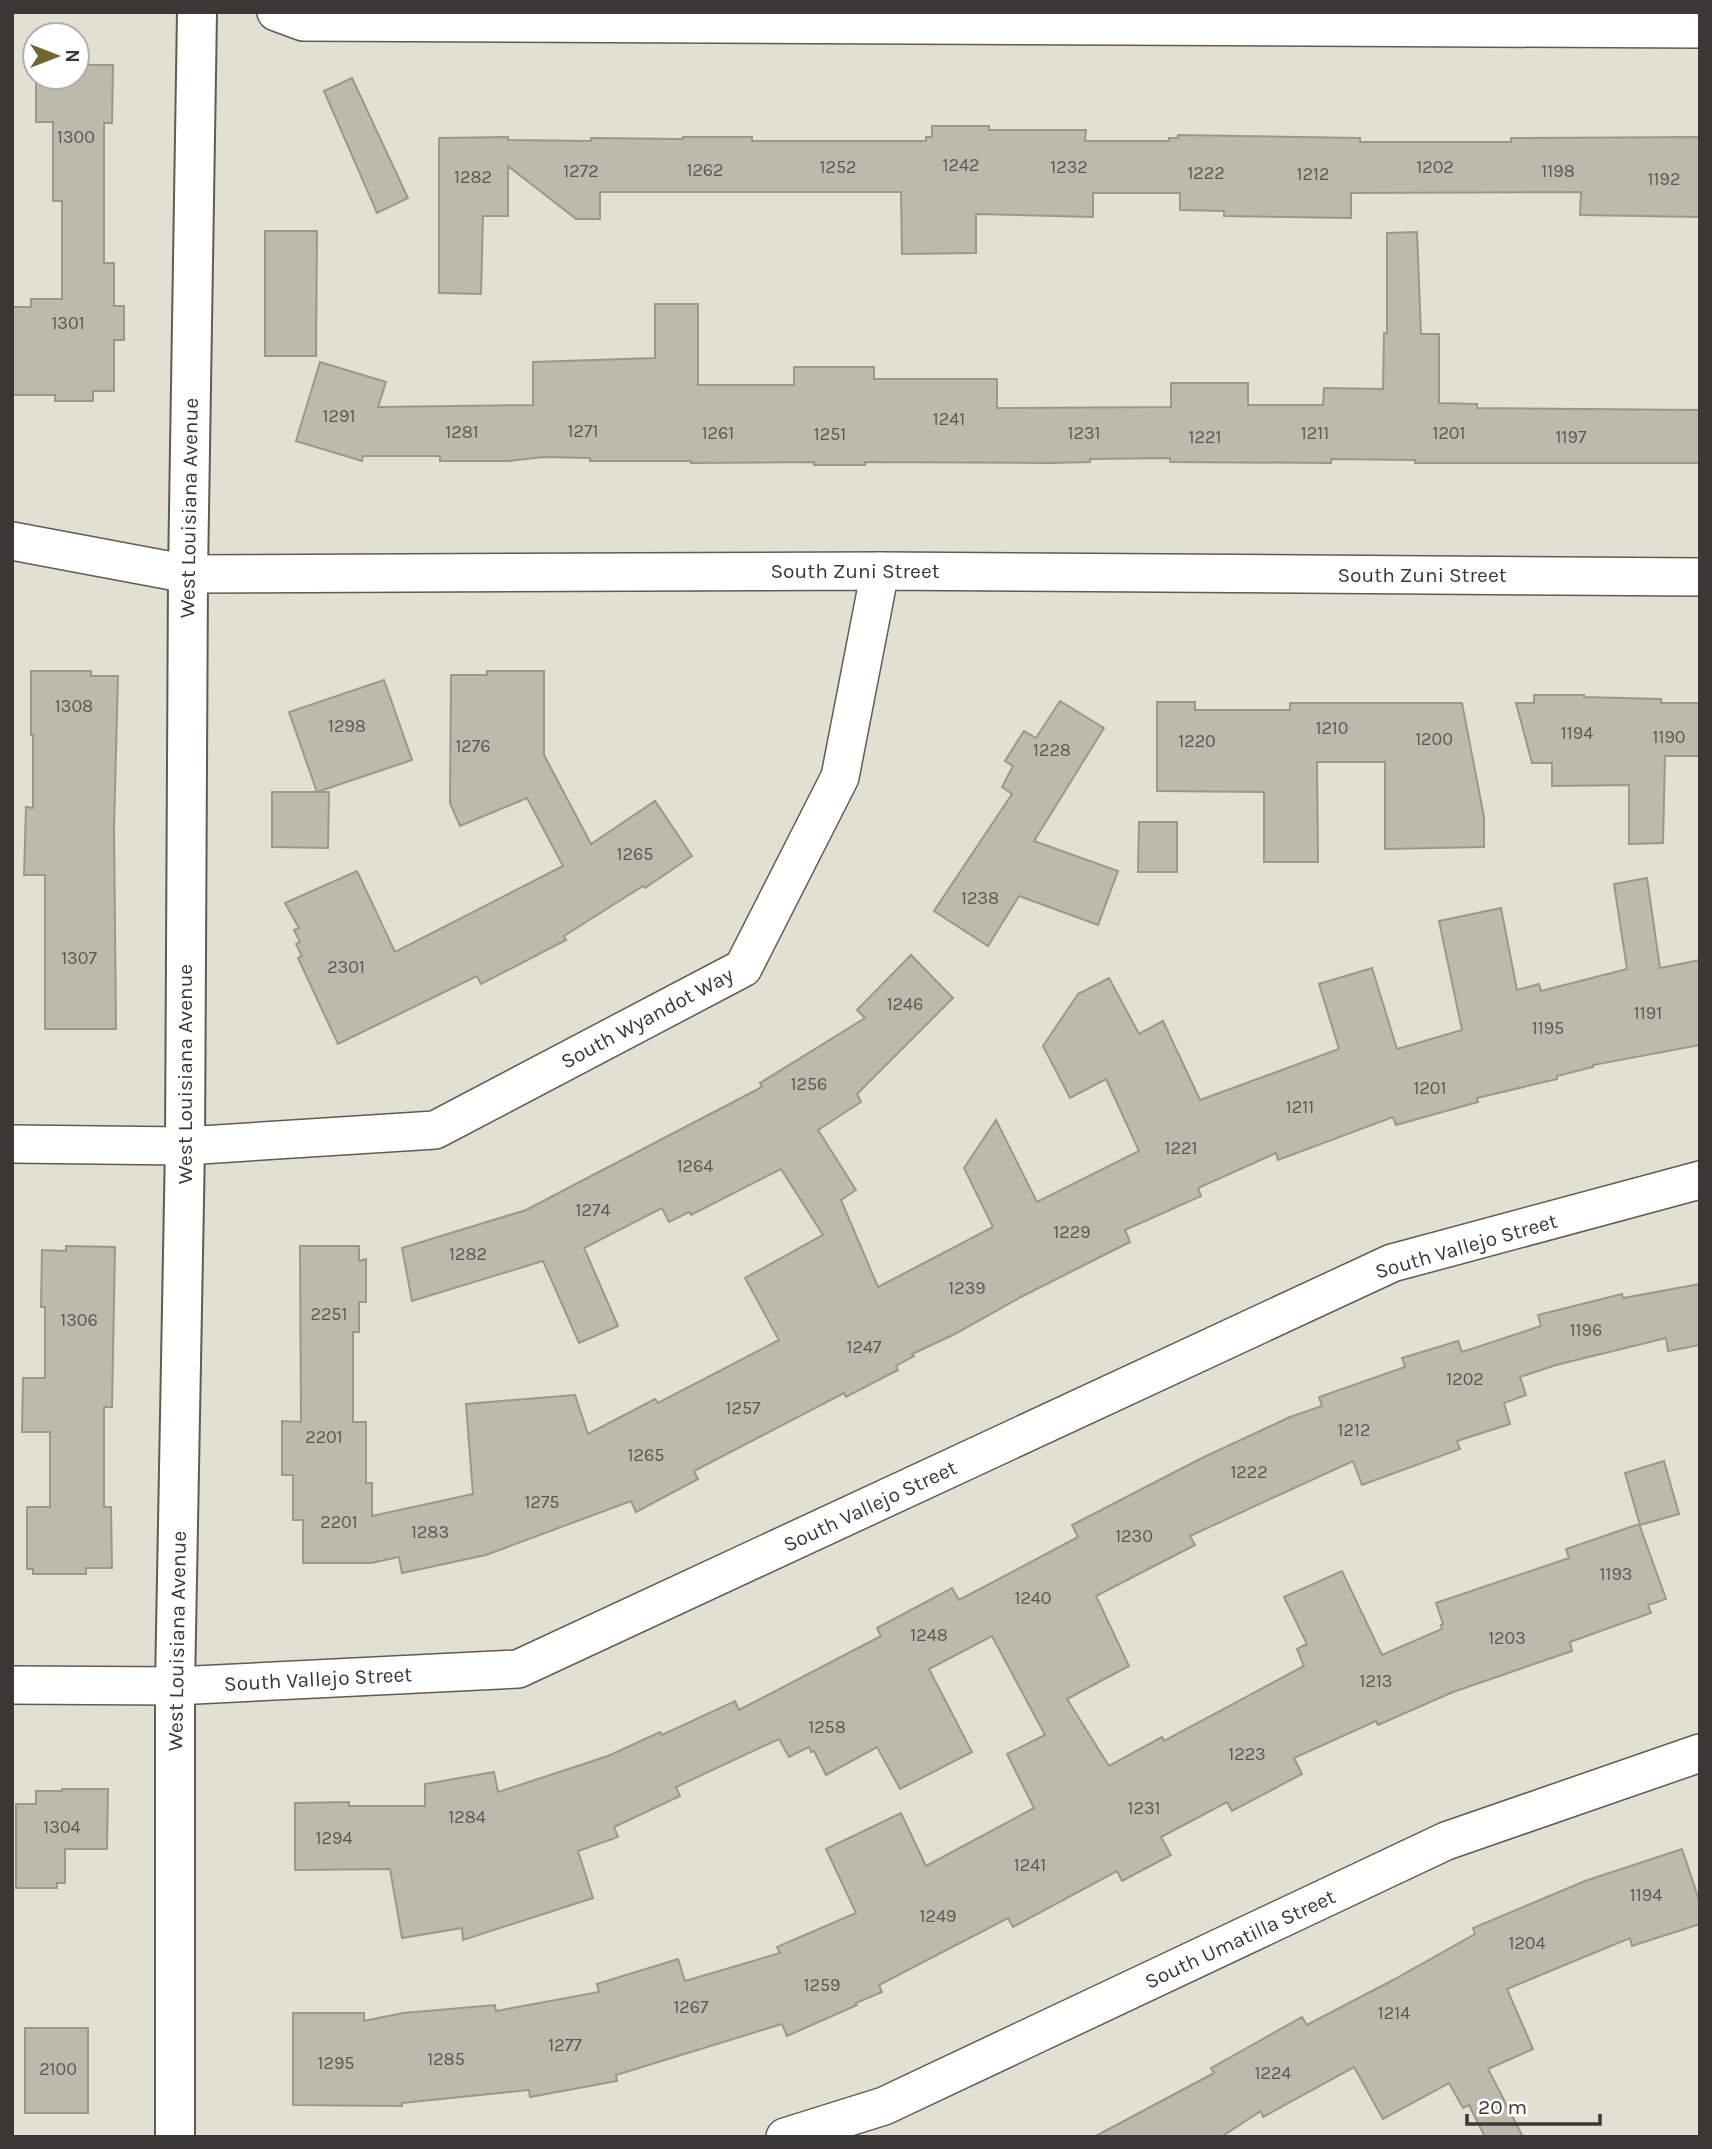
<svg xmlns="http://www.w3.org/2000/svg" width="1712" height="2149" font-family="Karla,sans-serif">
  <style>
    .building { fill: #bcb9ad; stroke: #9a978c; stroke-width: 2 }
    .lines { fill: none; stroke-linecap: round; stroke-linejoin: round }
    .street-casing { stroke: #5f5c52; stroke-width: 40 }
    .secondary-casing { stroke: #5f5c52; stroke-width: 42 }
    .street { stroke: #fff; stroke-width: 37 }
    .secondary { stroke: #fff; stroke-width: 38 }
    .labels { text-anchor: middle; dominant-baseline: central; stroke-width: 6; stroke-linejoin: round; paint-order: stroke }
    .number-label { font-size: 18px; fill: #5a5852 }
    .street-label { font-size: 21px; fill: #3a3834; stroke: #fff }
  </style>
  <rect width="100%" height="100%" fill="#e2dfd3"/>
  <path class="building" d="M 77,65 L 113,65 L 112,123 L 104,123 L 104,263 L 114,263 L 114,306 L 124,306 L 124,340 L 114,340 L 114,391 L 93,391 L 93,401 L 55,401 L 55,395 L 12,395 L 12,307 L 31,307 L 31,299 L 62,299 L 62,201 L 53,201 L 53,122 L 36,122 L 36,77 L 77,77 Z
    M 352,78 L 408,198 L 377,213 L 324,91 Z
    M 932,126 L 989,126 L 989,130 L 1086,130 L 1085,141 L 1169,141 L 1169,138 L 1178,138 L 1178,135 L 1360,138 L 1360,142 L 1511,142 L 1511,138 L 1700,137 L 1700,217 L 1580,215 L 1581,192 L 1351,193 L 1351,218 L 1224,216 L 1224,211 L 1180,210 L 1180,193 L 1093,193 L 1093,217 L 976,214 L 976,253 L 902,254 L 901,192 L 600,192 L 600,219 L 576,219 L 508,166 L 508,216 L 483,216 L 481,294 L 439,293 L 439,138 L 508,137 L 508,140 L 591,141 L 591,138 L 683,139 L 683,137 L 752,137 L 752,141 L 926,141 L 926,137 L 932,137 Z
    M 265,231 L 317,231 L 316,356 L 265,356 Z
    M 1417,232 L 1421,334 L 1439,334 L 1439,403 L 1477,404 L 1477,408 L 1700,410 L 1700,463 L 1415,463 L 1415,460 L 1331,459 L 1331,463 L 1170,462 L 1170,458 L 1090,459 L 1090,462 L 1050,463 L 865,462 L 865,465 L 814,465 L 814,462 L 691,463 L 691,461 L 590,461 L 590,458 L 543,457 L 509,461 L 440,461 L 440,456 L 363,456 L 362,461 L 296,441 L 320,362 L 386,382 L 378,407 L 533,405 L 533,362 L 655,358 L 655,304 L 698,304 L 698,385 L 794,385 L 794,367 L 874,367 L 874,379 L 997,379 L 997,408 L 1171,407 L 1171,383 L 1248,383 L 1248,405 L 1323,405 L 1324,388 L 1383,389 L 1384,333 L 1387,333 L 1387,233 Z
    M 31,671 L 91,671 L 91,676 L 118,676 L 114,828 L 116,1029 L 45,1029 L 45,875 L 24,875 L 26,807 L 33,808 L 33,735 L 31,735 Z
    M 487,671 L 544,671 L 544,755 L 591,844 L 655,801 L 692,856 L 645,888 L 643,886 L 564,936 L 566,940 L 481,984 L 477,976 L 338,1044 L 298,958 L 302,956 L 296,944 L 300,942 L 294,930 L 299,928 L 285,903 L 357,871 L 395,952 L 563,866 L 527,798 L 460,826 L 450,803 L 451,675 L 487,675 Z
    M 384,680 L 412,760 L 317,792 L 289,712 Z
    M 1534,695 L 1584,695 L 1584,697 L 1661,699 L 1661,703 L 1700,703 L 1700,756 L 1665,756 L 1663,843 L 1629,844 L 1629,785 L 1552,786 L 1552,763 L 1532,763 L 1516,703 L 1534,703 Z
    M 1060,701 L 1104,728 L 1034,841 L 1118,871 L 1098,925 L 1019,896 L 988,946 L 934,911 L 1012,794 L 1002,787 L 1013,766 L 1005,761 L 1024,731 L 1036,738 Z
    M 1157,702 L 1195,702 L 1195,710 L 1290,710 L 1290,703 L 1462,703 L 1484,817 L 1484,847 L 1385,849 L 1385,762 L 1317,762 L 1318,862 L 1264,862 L 1264,792 L 1157,791 Z
    M 272,792 L 329,792 L 328,848 L 272,847 Z
    M 1139,822 L 1177,822 L 1177,872 L 1138,872 Z
    M 1647,878 L 1660,968 L 1700,960 L 1700,1045 L 1593,1065 L 1593,1067 L 1557,1076 L 1557,1079 L 1477,1098 L 1478,1102 L 1396,1125 L 1393,1117 L 1278,1160 L 1276,1153 L 1198,1188 L 1201,1196 L 1125,1230 L 1130,1242 L 1021,1297 L 953,1335 L 912,1354 L 914,1356 L 896,1366 L 898,1370 L 846,1397 L 844,1393 L 694,1471 L 698,1479 L 636,1512 L 631,1501 L 486,1555 L 402,1573 L 399,1557 L 371,1563 L 303,1563 L 303,1520 L 293,1520 L 293,1475 L 282,1475 L 282,1421 L 301,1422 L 300,1246 L 359,1246 L 359,1261 L 366,1259 L 366,1302 L 359,1302 L 359,1332 L 353,1332 L 353,1422 L 366,1422 L 366,1483 L 372,1483 L 372,1516 L 473,1494 L 466,1404 L 575,1395 L 588,1434 L 655,1399 L 658,1403 L 779,1340 L 745,1278 L 823,1235 L 781,1169 L 691,1215 L 689,1212 L 669,1222 L 662,1208 L 584,1248 L 618,1326 L 579,1343 L 543,1261 L 412,1301 L 402,1248 L 526,1210 L 762,1087 L 760,1083 L 865,1018 L 857,1010 L 911,955 L 953,998 L 857,1094 L 861,1102 L 818,1130 L 856,1190 L 841,1200 L 878,1287 L 993,1227 L 964,1168 L 996,1120 L 1037,1202 L 1139,1151 L 1106,1079 L 1070,1098 L 1043,1046 L 1078,994 L 1109,978 L 1139,1034 L 1163,1021 L 1200,1100 L 1339,1049 L 1319,984 L 1372,968 L 1397,1049 L 1462,1030 L 1439,921 L 1501,908 L 1517,990 L 1539,984 L 1541,991 L 1627,969 L 1614,884 Z
    M 66,1246 L 115,1247 L 112,1407 L 104,1407 L 104,1507 L 111,1507 L 112,1568 L 86,1568 L 86,1574 L 33,1574 L 33,1569 L 27,1569 L 27,1507 L 50,1507 L 50,1432 L 22,1432 L 23,1378 L 45,1378 L 45,1307 L 41,1307 L 42,1250 L 66,1251 Z
    M 1700,1284 L 1700,1345 L 1668,1351 L 1666,1338 L 1556,1365 L 1520,1377 L 1526,1395 L 1504,1403 L 1510,1424 L 1457,1441 L 1460,1449 L 1362,1485 L 1353,1461 L 1190,1536 L 1195,1545 L 1096,1596 L 1129,1666 L 1067,1699 L 1109,1766 L 1162,1737 L 1164,1741 L 1304,1666 L 1297,1649 L 1307,1644 L 1284,1597 L 1342,1571 L 1382,1655 L 1442,1629 L 1441,1625 L 1443,1624 L 1436,1603 L 1569,1558 L 1566,1549 L 1639,1524 L 1666,1599 L 1648,1605 L 1651,1613 L 1570,1642 L 1572,1651 L 1453,1692 L 1378,1725 L 1376,1721 L 1294,1758 L 1302,1774 L 1232,1811 L 1227,1802 L 1161,1837 L 1171,1855 L 1122,1881 L 1117,1871 L 1013,1927 L 1008,1918 L 879,1985 L 882,1992 L 856,2003 L 857,2005 L 787,2036 L 782,2024 L 616,2075 L 617,2081 L 530,2097 L 529,2090 L 402,2103 L 402,2106 L 293,2105 L 293,2013 L 364,2013 L 364,2021 L 403,2013 L 495,2005 L 496,2011 L 599,1992 L 597,1984 L 678,1959 L 685,1981 L 780,1953 L 777,1947 L 856,1913 L 826,1849 L 901,1813 L 926,1866 L 1034,1808 L 1007,1754 L 1045,1735 L 992,1636 L 929,1669 L 972,1752 L 900,1789 L 877,1747 L 826,1775 L 814,1751 L 811,1752 L 809,1747 L 789,1757 L 779,1739 L 676,1787 L 680,1796 L 614,1827 L 618,1837 L 578,1851 L 593,1898 L 463,1940 L 462,1928 L 402,1938 L 390,1869 L 295,1870 L 295,1803 L 349,1802 L 349,1806 L 425,1806 L 425,1784 L 494,1772 L 498,1792 L 608,1756 L 660,1732 L 662,1735 L 735,1701 L 739,1710 L 881,1636 L 877,1628 L 952,1588 L 959,1600 L 1078,1537 L 1072,1525 L 1202,1458 L 1290,1417 L 1322,1406 L 1319,1397 L 1405,1367 L 1402,1358 L 1458,1341 L 1462,1352 L 1541,1326 L 1538,1315 L 1622,1294 L 1623,1298 Z
    M 1664,1461 L 1679,1514 L 1640,1525 L 1625,1473 Z
    M 62,1789 L 108,1789 L 107,1849 L 65,1849 L 65,1883 L 57,1883 L 57,1888 L 16,1888 L 16,1804 L 36,1804 L 36,1791 L 62,1791 Z
    M 1682,1849 L 1700,1903 L 1700,1924 L 1632,1946 L 1630,1938 L 1507,1989 L 1533,2049 L 1488,2069 L 1523,2137 L 1485,2137 L 1469,2105 L 1463,2108 L 1449,2083 L 1383,2119 L 1354,2067 L 1263,2117 L 1261,2111 L 1221,2137 L 1094,2137 L 1214,2073 L 1211,2068 L 1302,2017 L 1307,2025 L 1393,1980 L 1475,1934 L 1473,1928 L 1585,1881 Z
    M 25,2028 L 88,2028 L 88,2113 L 25,2113 Z"/>
  <g class="lines">
    <g class="street-casing">
      <path id="street" d="M 276,12 L 303,22 L 1700,29
        M 12,541 L 188,574 L 880,571 L 1700,577
        M 12,1144 L 185,1146 L 435,1130 L 743,968 L 840,777 L 880,571
        M 12,1685 L 175,1686 L 518,1669 L 1392,1263 L 1700,1180
        M 785,2137 L 884,2106 L 1446,1841 L 1700,1753"/>
    </g>
    <g class="secondary-casing">
      <path id="secondary" d="M 175,2137 L 175,1686 L 185,1146 L 188,574 L 197,12"/>
    </g>
    <use href="#street" class="street"/>
    <use href="#secondary" class="secondary"/>
  </g>
  <g class="labels">
    <g class="number-label">
      <text x="76" y="137">1300</text>
      <text x="961" y="165">1242</text>
      <text x="838" y="167">1252</text>
      <text x="1069" y="167">1232</text>
      <text x="1435" y="167">1202</text>
      <text x="705" y="170">1262</text>
      <text x="581" y="171">1272</text>
      <text x="1558" y="171">1198</text>
      <text x="1206" y="173">1222</text>
      <text x="1313" y="174">1212</text>
      <text x="473" y="177">1282</text>
      <text x="1664" y="179">1192</text>
      <text x="68" y="323">1301</text>
      <text x="339" y="416">1291</text>
      <text x="949" y="419">1241</text>
      <text x="583" y="431">1271</text>
      <text x="462" y="432">1281</text>
      <text x="718" y="433">1261</text>
      <text x="1084" y="433">1231</text>
      <text x="1315" y="433">1211</text>
      <text x="1449" y="433">1201</text>
      <text x="830" y="434">1251</text>
      <text x="1205" y="437">1221</text>
      <text x="1571" y="437">1197</text>
      <text x="74" y="706">1308</text>
      <text x="347" y="726">1298</text>
      <text x="1332" y="728">1210</text>
      <text x="1577" y="733">1194</text>
      <text x="1669" y="737">1190</text>
      <text x="1434" y="739">1200</text>
      <text x="1197" y="741">1220</text>
      <text x="473" y="746">1276</text>
      <text x="1052" y="750">1228</text>
      <text x="635" y="854">1265</text>
      <text x="980" y="898">1238</text>
      <text x="79" y="958">1307</text>
      <text x="346" y="967">2301</text>
      <text x="905" y="1004">1246</text>
      <text x="1648" y="1013">1191</text>
      <text x="1548" y="1028">1195</text>
      <text x="809" y="1084">1256</text>
      <text x="1430" y="1088">1201</text>
      <text x="1300" y="1107">1211</text>
      <text x="1181" y="1148">1221</text>
      <text x="695" y="1166">1264</text>
      <text x="593" y="1210">1274</text>
      <text x="1072" y="1232">1229</text>
      <text x="468" y="1254">1282</text>
      <text x="967" y="1288">1239</text>
      <text x="329" y="1314">2251</text>
      <text x="79" y="1320">1306</text>
      <text x="1586" y="1330">1196</text>
      <text x="864" y="1347">1247</text>
      <text x="1465" y="1379">1202</text>
      <text x="743" y="1408">1257</text>
      <text x="1354" y="1430">1212</text>
      <text x="324" y="1437">2201</text>
      <text x="646" y="1455">1265</text>
      <text x="1249" y="1472">1222</text>
      <text x="542" y="1502">1275</text>
      <text x="339" y="1522">2201</text>
      <text x="430" y="1532">1283</text>
      <text x="1134" y="1536">1230</text>
      <text x="1616" y="1574">1193</text>
      <text x="1033" y="1598">1240</text>
      <text x="929" y="1635">1248</text>
      <text x="1507" y="1638">1203</text>
      <text x="1376" y="1681">1213</text>
      <text x="827" y="1727">1258</text>
      <text x="1247" y="1754">1223</text>
      <text x="1144" y="1808">1231</text>
      <text x="467" y="1817">1284</text>
      <text x="62" y="1827">1304</text>
      <text x="334" y="1838">1294</text>
      <text x="1030" y="1865">1241</text>
      <text x="1646" y="1895">1194</text>
      <text x="938" y="1916">1249</text>
      <text x="1527" y="1943">1204</text>
      <text x="822" y="1985">1259</text>
      <text x="691" y="2007">1267</text>
      <text x="1394" y="2013">1214</text>
      <text x="565" y="2045">1277</text>
      <text x="446" y="2059">1285</text>
      <text x="336" y="2063">1295</text>
      <text x="58" y="2069">2100</text>
      <text x="1273" y="2073">1224</text>
    </g>
    <g class="street-label">
      <text transform="translate(189 508) rotate(-89)">West Louisiana Avenue</text>
      <text x="855" y="571">South Zuni Street</text>
      <text x="1422" y="575">South Zuni Street</text>
      <text transform="translate(647 1018) rotate(-28)">South Wyandot Way</text>
      <text transform="translate(185 1074) rotate(-90)">West Louisiana Avenue</text>
      <text transform="translate(1466 1246) rotate(-16)">South Vallejo Street</text>
      <text transform="translate(870 1506) rotate(-25)">South Vallejo Street</text>
      <text transform="translate(177 1641) rotate(-89)">West Louisiana Avenue</text>
      <text transform="translate(318 1679) rotate(-3)">South Vallejo Street</text>
      <text transform="translate(1240 1939) rotate(-25)">South Umatilla Street</text>
    </g>
  </g>
  <rect width="1712" height="2149" fill="none" stroke="#3a3834" stroke-width="28"/>
  <g transform="translate(56 56) rotate(90)"><circle r="33" fill="#ffffff" stroke="#b0afae" stroke-width="2"/>
  <path d="M0-5L12 26L0 18L-12 26Z" fill="#736532"/>
  <text y="-10" font-size="19" font-weight="bold" text-anchor="middle" fill="#3a3834">N</text>
  </g>
  <path d="M1467 2114v10h133v-10" fill="none" stroke="#3a3834" stroke-width="3.5"/>
  <text x="1478" y="2114" font-size="21" fill="#3a3834" stroke="#ffffff" stroke-width="5" paint-order="stroke">20 m</text>
</svg>
